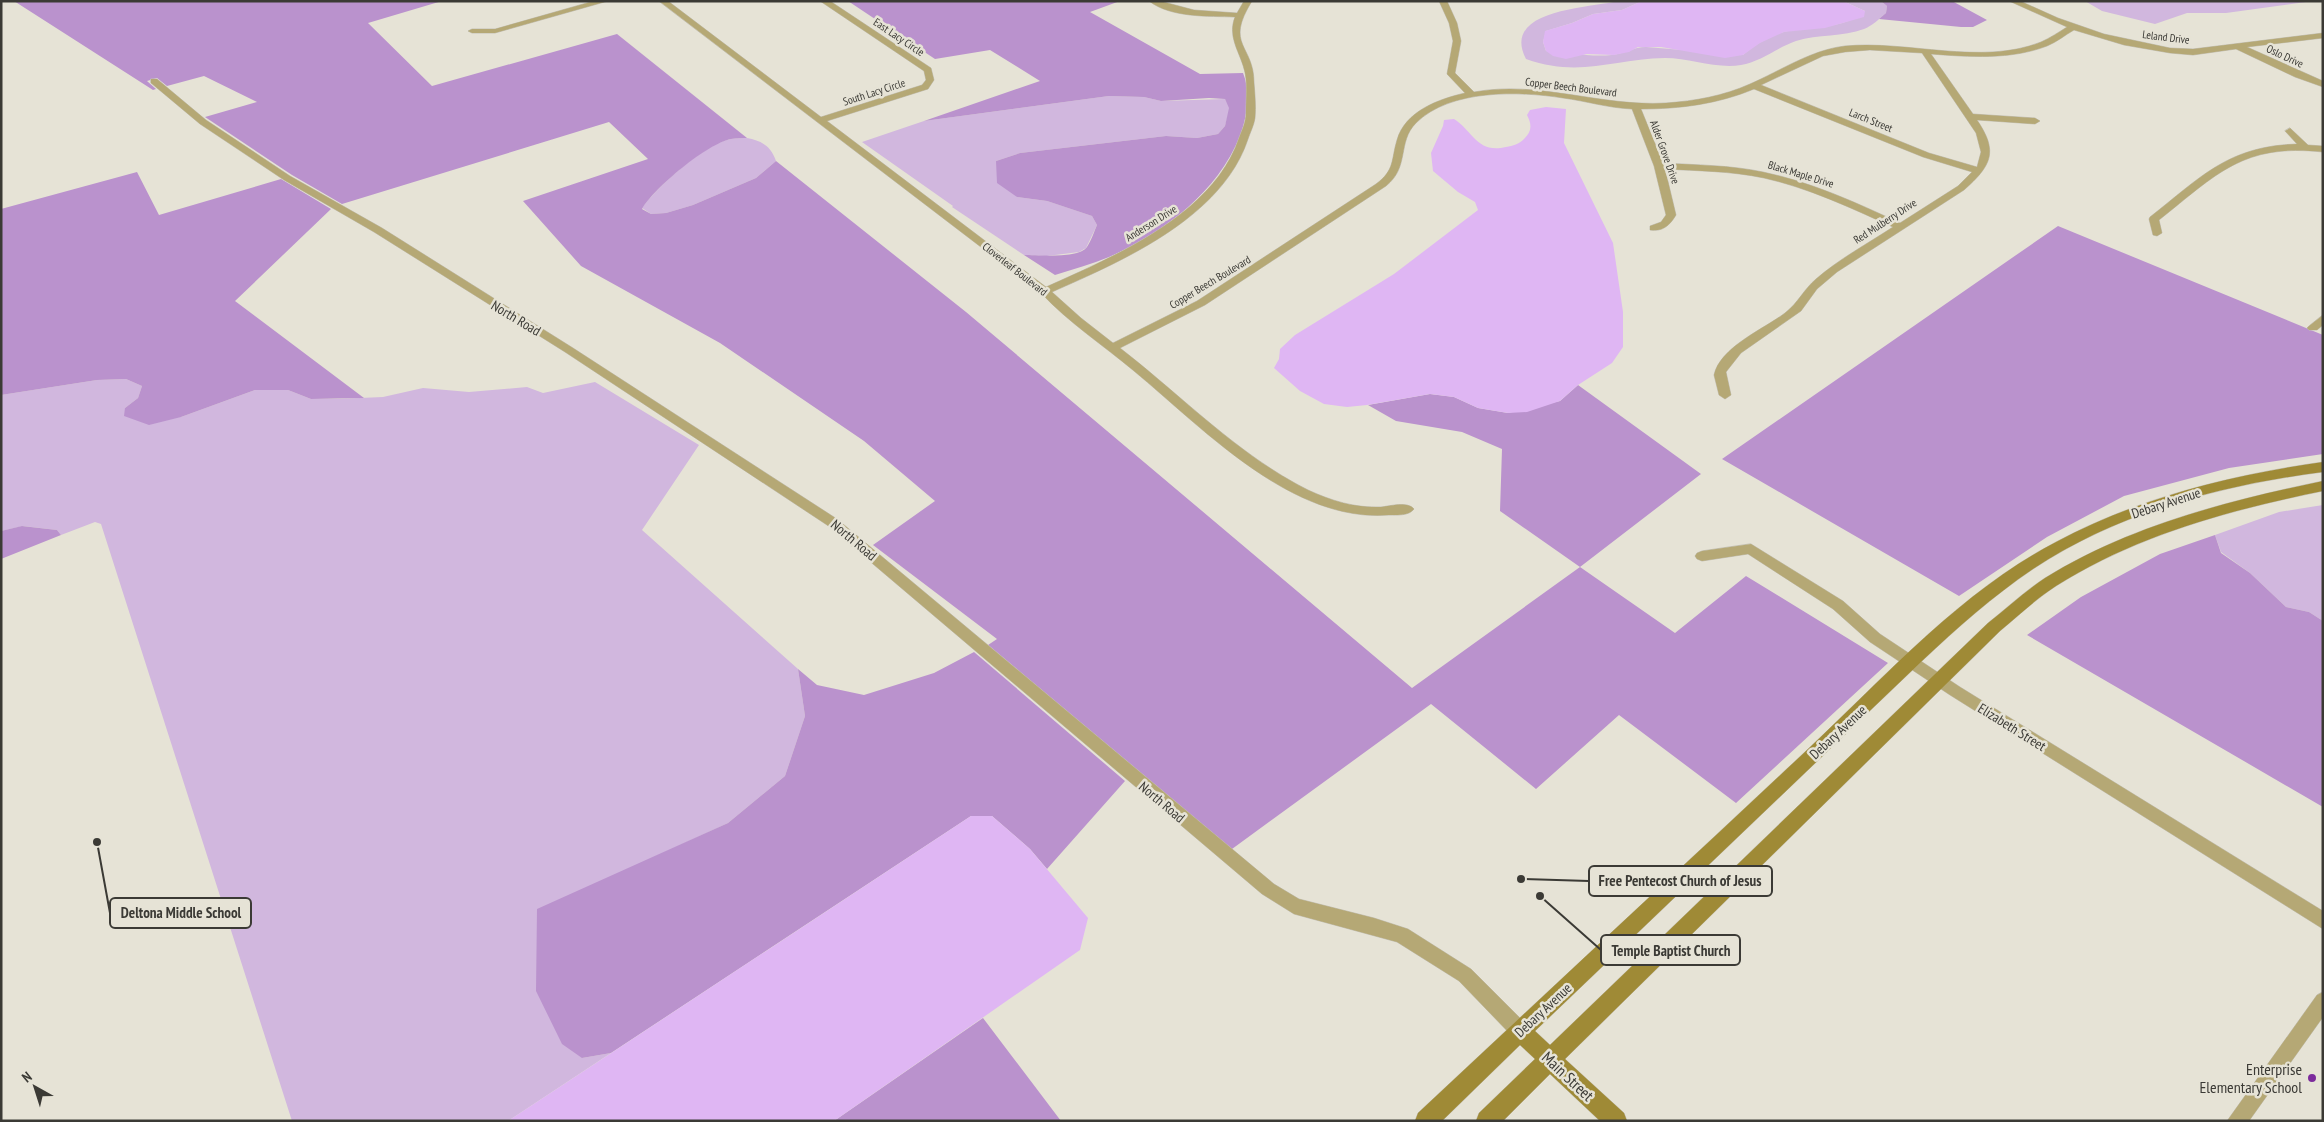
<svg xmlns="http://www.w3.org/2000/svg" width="2324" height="1122" font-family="'PT Sans Narrow',sans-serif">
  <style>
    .green { fill: #d1b7de }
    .forest { fill: #ba92cd }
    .water { fill: #dfb6f3 }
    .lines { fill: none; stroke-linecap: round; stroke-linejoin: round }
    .street-casing { stroke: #c4c1b6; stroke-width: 1 }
    .secondary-casing { stroke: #c4c1b6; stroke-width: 1 }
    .street { fill: #b5a875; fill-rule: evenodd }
    .secondary { fill: #9f8a36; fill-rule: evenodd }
    .poi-dot { fill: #7c2b9c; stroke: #e6e3d6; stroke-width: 2 }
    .labels { text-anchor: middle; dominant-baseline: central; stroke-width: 5; stroke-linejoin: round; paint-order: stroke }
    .far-street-label { font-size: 11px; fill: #3b3a35; stroke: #e6e3d6 }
    .street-label { font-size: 14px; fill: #3b3a35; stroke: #e6e3d6 }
    .near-poi-label { font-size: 16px; fill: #3b3a35; stroke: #e6e3d6; text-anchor: end }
    .near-street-label { font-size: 16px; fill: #3b3a35; stroke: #e6e3d6 }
    .leader { fill: none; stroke: #3b3a35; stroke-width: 2 }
    .callout-dot { fill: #3b3a35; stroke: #e6e3d6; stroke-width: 2 }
    .callout { fill: #e6e3d6; stroke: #3b3a35; stroke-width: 2 }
    .callout-label { font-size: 15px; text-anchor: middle; font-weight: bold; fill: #3b3a35 }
  </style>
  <rect width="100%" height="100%" fill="#e6e3d6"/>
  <path class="green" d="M 1618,1 L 1642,1 L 1622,10 L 1593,14 L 1572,23 L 1546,31 L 1543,42 L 1546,51 C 1567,53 1591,57 1612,55 C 1624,54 1634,47 1646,47 L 1743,55 C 1754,45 1769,36 1784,32 C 1812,25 1841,31 1865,11 L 1843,1 L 1882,2 L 1887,6 L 1886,13 C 1879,19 1872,26 1864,29 C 1843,37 1818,34 1796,41 C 1778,47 1760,62 1741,65 C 1716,69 1690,58 1665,58 C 1613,59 1580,78 1526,59 C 1500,9 1590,8 1618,1 Z
    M 2085,1 L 2313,1 L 2226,13 L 2187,13 L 2155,24 L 2102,11 Z
    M 1109,96 L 1144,97 L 1161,101 L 1225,99 L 1230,108 L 1225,126 L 1218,134 L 1197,138 L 1166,136 L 1020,153 L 996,161 L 1017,197 L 1047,201 L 1092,216 L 1097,225 L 1086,248 L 1079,252 L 1047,256 L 1024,255 L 952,207 L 953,206 L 862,142 L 924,121 Z
    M 747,138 C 762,141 771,146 776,161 L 756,178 L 693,205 L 666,213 L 651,214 L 642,208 C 657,187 705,143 731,139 C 736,138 742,138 747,138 Z
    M 126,379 L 142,386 L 138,398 L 125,408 L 181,417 L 255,390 L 288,390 L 311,399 L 337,399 L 383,397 L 423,388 L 469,392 L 527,387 L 543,393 L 595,382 L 699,445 L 642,530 L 798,669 L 805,716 L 785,776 L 728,823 L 637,865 L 582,1058 L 611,1053 L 508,1121 L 292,1121 L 101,524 L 95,522 L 61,535 L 57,530 L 23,526 L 1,531 L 1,395 L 97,380 Z
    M 2323,505 L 2323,621 L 2309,612 L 2286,607 L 2250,573 L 2221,552 L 2215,535 L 2279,512 Z"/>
  <path class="forest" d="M 14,1 L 442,1 L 368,23 L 432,86 L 617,34 L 747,138 C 742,138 736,138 731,139 C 708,143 654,188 642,209 L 651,214 L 666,213 L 693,205 L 756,178 L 776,161 L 966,312 L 1412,688 L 1580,567 L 1500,511 L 1502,449 L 1462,432 L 1396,421 L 1368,405 L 1430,394 L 1454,397 L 1478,408 L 1508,413 L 1560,401 L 1578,385 L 1701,474 L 1580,567 L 1675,633 L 1746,576 L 1888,663 L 1736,803 L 1619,715 L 1536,789 L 1431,704 L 1232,849 L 988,645 L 997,639 L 873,545 L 935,501 L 864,441 L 720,343 L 581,266 L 523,201 L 648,159 L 609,122 L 342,204 L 292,175 L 205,117 L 257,102 L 204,76 L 167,86 L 157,78 L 147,81 L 156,89 L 153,90 Z
    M 848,1 L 1120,1 L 1090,12 L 1200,74 L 1243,73 C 1251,92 1247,117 1240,136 C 1217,193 1164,232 1109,257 C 1092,264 1073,269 1055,275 L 1024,255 C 1038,255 1078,259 1087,247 C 1091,241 1094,232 1097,225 L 1092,216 L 1047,201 L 1017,197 L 997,183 L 996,161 L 1020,153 L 1166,136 L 1197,138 L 1218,134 L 1225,126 L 1229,108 L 1225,99 L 1209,98 L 1161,101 L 1144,97 L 1109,96 L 924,121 L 1040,81 L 990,50 L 935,59 Z
    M 1863,1 L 1952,1 L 1987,20 L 1973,27 L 1961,27 L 1879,19 L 1886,13 L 1887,6 L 1882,2 Z
    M 137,172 L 159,215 L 281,179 L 331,209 L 235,301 L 364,398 L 311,399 L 288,390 L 255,390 L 181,417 L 149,425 L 124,416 L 125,408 L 138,398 L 142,386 L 126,379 L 97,380 L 1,395 L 1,209 Z
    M 2058,226 L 2323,335 L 2323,454 L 2229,468 L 2124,496 L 2047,537 L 1959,596 L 1722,459 Z
    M 22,526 L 57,530 L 61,535 L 1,559 L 1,531 Z
    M 2215,535 L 2221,553 L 2250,573 L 2286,607 L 2309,612 L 2323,621 L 2323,807 L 2027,635 L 2081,597 L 2160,554 Z
    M 974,652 L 1125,781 L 1047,869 L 1030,849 L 992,816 L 971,816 L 611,1053 L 582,1058 L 562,1044 L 536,991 L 537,909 L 728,823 L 785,776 L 805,716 L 798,669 L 817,685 L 864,695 L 934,673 Z
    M 983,1018 L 1061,1121 L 834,1121 Z"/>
  <path class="water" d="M 1642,1 L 1843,1 L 1865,11 L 1864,17 L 1825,28 L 1784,32 L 1760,43 L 1743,55 L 1725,58 L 1661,47 L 1638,47 L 1629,52 L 1614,55 L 1587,54 L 1566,59 L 1553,56 L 1546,51 L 1543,42 L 1545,31 L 1572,23 L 1593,14 L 1622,10 Z
    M 1546,107 L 1566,109 L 1564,143 L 1613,243 L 1623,312 L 1623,347 L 1612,363 L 1578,385 L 1560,401 L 1527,412 L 1508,413 L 1478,408 L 1454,397 L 1430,394 L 1367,405 L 1347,407 L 1324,404 L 1300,391 L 1274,368 L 1279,359 L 1280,349 L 1295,335 L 1394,274 L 1478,210 L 1475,202 L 1458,192 L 1433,171 L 1431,153 L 1443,126 L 1444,120 L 1454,119 C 1473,131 1477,154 1506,147 C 1513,146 1519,144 1524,139 C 1532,131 1532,125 1527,115 L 1530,110 Z
    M 971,816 L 992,816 L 1030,849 L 1088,918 L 1080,950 L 834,1121 L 508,1121 Z"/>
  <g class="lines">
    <g class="street-casing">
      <path id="street" d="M 594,1 L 608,1 L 495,33 L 472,33 L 468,31 L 472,29 L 495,29 Z
        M 659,1 L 668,1 L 821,117 L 922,85 L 926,80 L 924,71 L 820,1 L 830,1 L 931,68 L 934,80 L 928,89 L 827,121 L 1046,287 C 1115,256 1213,215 1239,138 C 1242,130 1246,122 1246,113 C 1246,102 1247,90 1246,79 C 1244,56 1226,40 1235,17 C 1208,16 1171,18 1149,1 L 1160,1 L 1194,10 L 1237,13 L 1244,1 L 1252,1 C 1224,46 1254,44 1254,83 C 1255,95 1256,107 1255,118 C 1254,125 1250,133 1248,139 C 1222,218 1122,261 1052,292 L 1081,318 L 1113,343 L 1197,301 L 1376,184 C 1395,170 1391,160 1397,140 C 1405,111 1439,99 1465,93 L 1447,74 L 1453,41 L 1449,23 L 1439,1 L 1447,1 L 1457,23 L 1461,41 L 1455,73 L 1474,92 C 1539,80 1601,107 1666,103 C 1695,101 1723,96 1750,84 C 1782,70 1811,50 1845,46 C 1908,40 1981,66 2041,42 C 2050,38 2059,32 2067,27 L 2009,1 L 2020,1 L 2058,18 L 2104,34 L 2170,48 L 2193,49 L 2323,33 L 2323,38 L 2247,47 L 2323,81 L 2323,87 L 2295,77 L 2236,49 L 2193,55 L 2170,53 L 2124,45 L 2074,30 C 2065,35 2057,42 2047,46 C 2011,60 1969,57 1931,54 L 1973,114 L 2035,118 L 2040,121 L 2035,124 L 1977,120 C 1999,152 1991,166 1964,190 L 1837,272 L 1817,289 L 1801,311 L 1741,353 L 1726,372 L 1731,395 L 1725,399 L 1719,395 L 1714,375 C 1720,347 1764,329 1785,313 C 1798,303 1804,289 1816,279 C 1839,259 1867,244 1893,227 C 1851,208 1809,188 1764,178 C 1731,171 1698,171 1665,169 L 1676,215 C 1670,225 1663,232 1650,230 L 1650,226 L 1661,222 L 1666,215 L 1654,166 L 1632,109 C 1608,108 1586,101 1563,98 C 1519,91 1450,89 1416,123 C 1397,142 1410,167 1386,186 L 1205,305 L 1120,348 C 1182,396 1238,455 1308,490 C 1332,501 1355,508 1381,507 C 1390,506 1408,501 1414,509 C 1409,516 1397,515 1389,515 C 1292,523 1204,429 1134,371 C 1103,345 1069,323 1041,293 ZM 1870,50 L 1922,53 L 1976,133 L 1981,152 L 1977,167 L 1929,153 L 1761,85 L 1823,56 L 1845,52 ZM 1754,89 L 1923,157 L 1972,172 L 1958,186 L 1900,223 C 1855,202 1811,182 1763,172 C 1730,165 1696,165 1663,163 L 1641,109 C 1680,109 1718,104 1754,89 Z
        M 151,79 L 157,79 L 206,120 L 290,176 L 382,228 L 573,348 L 837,519 L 1274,884 L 1299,899 L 1374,918 L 1408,929 L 1471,969 L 1527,1025 L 1529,1031 L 1527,1037 L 1520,1040 L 1513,1037 L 1459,981 L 1397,942 L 1294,914 L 1262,894 L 827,525 L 565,352 L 374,232 L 284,180 L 200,124 L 151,83 Z
        M 2290,128 L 2308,145 L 2323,146 L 2323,152 C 2243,143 2217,174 2159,220 L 2162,233 L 2157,236 L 2153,235 L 2149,219 L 2150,217 C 2201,177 2228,146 2297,144 L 2285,131 Z
        M 2323,315 L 2323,325 L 2317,330 L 2309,330 L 2307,328 L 2309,326 Z
        M 1751,544 L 1843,601 L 1880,634 L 1960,687 L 2323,911 L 2323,929 L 1950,695 L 1870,642 L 1833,609 L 1748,554 L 1702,561 L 1697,559 L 1695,556 L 1697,553 L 1702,551 Z
        M 2323,992 L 2323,1017 L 2249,1121 L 2227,1121 L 2317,995 Z"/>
    </g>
    <g class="secondary-casing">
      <path id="secondary" d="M 2323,462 L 2323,472 C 2222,485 2119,512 2033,569 C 1993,596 1957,628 1922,661 L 1535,1031 L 1550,1045 L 1988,623 C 2007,608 2025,591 2045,578 C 2129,526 2227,501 2323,481 L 2323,491 C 2230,510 2137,535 2056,586 C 2036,599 2018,616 2000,631 L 1565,1059 L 1624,1113 L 1627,1121 L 1600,1121 L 1550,1074 L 1503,1121 L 1476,1121 L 1479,1113 L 1535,1059 L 1520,1045 L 1442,1121 L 1415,1121 L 1418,1113 C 1547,992 1677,872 1807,750 C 1885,677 1960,592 2056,542 C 2138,498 2231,475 2323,462 Z"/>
    </g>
    <use href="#street" class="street"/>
    <use href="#secondary" class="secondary"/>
  </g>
  <circle class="poi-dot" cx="2312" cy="1078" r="5"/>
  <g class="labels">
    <g class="far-street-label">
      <text transform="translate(899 37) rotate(34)">East Lacy Circle</text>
      <text transform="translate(2166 37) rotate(7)">Leland Drive</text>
      <text transform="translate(2285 56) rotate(25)">Oslo Drive</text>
      <text transform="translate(1571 87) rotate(7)">Copper Beech Boulevard</text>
      <text transform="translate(874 92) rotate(-18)">South Lacy Circle</text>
      <text transform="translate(1871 120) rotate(22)">Larch Street</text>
      <text transform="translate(1665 152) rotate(70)">Alder Grove Drive</text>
      <text transform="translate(1801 174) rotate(17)">Black Maple Drive</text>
      <text transform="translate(1885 221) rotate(-33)">Red Mulberry Drive</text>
      <text transform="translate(1151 223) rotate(-32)">Anderson Drive</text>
      <text transform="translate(1015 269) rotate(38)">Cloverleaf Boulevard</text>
      <text transform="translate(1210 282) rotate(-31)">Copper Beech Boulevard</text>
    </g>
    <g class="street-label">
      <text transform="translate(516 318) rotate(31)">North Road</text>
      <text transform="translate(2166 503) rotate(-18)">Debary Avenue</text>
      <text transform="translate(854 540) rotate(40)">North Road</text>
      <text transform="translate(2012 727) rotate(32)">Elizabeth Street</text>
      <text transform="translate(1838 732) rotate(-43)">Debary Avenue</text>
      <text transform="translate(1162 802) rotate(40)">North Road</text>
      <text transform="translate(1543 1010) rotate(-43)">Debary Avenue</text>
    </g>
    <g class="near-poi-label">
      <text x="2302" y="1069">Enterprise<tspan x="2302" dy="18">Elementary School</tspan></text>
    </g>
    <g class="near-street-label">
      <text transform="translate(1568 1076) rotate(43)">Main Street</text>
    </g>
  </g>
  <path class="leader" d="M1521 879L1589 881M97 842L110 913M1540 896L1601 950"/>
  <g class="callout-dot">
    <circle cx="1521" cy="879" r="5"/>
    <circle cx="97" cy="842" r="5"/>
    <circle cx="1540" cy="896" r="5"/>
  </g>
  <g class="callout">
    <rect x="1589" y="866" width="183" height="30" rx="5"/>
    <rect x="110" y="898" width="141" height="30" rx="5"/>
    <rect x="1601" y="935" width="139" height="30" rx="5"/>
  </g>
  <g class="callout-label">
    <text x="1680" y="886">Free Pentecost Church of Jesus</text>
    <text x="181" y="918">Deltona Middle School</text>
    <text x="1671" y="956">Temple Baptist Church</text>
  </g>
  <rect width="2324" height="1122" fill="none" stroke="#3b3a35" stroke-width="5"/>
  <g transform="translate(35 1087) rotate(321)" stroke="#e6e3d6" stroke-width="4" paint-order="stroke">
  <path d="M0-4L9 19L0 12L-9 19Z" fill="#3b3a35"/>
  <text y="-8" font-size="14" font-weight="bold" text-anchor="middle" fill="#3b3a35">N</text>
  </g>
</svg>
